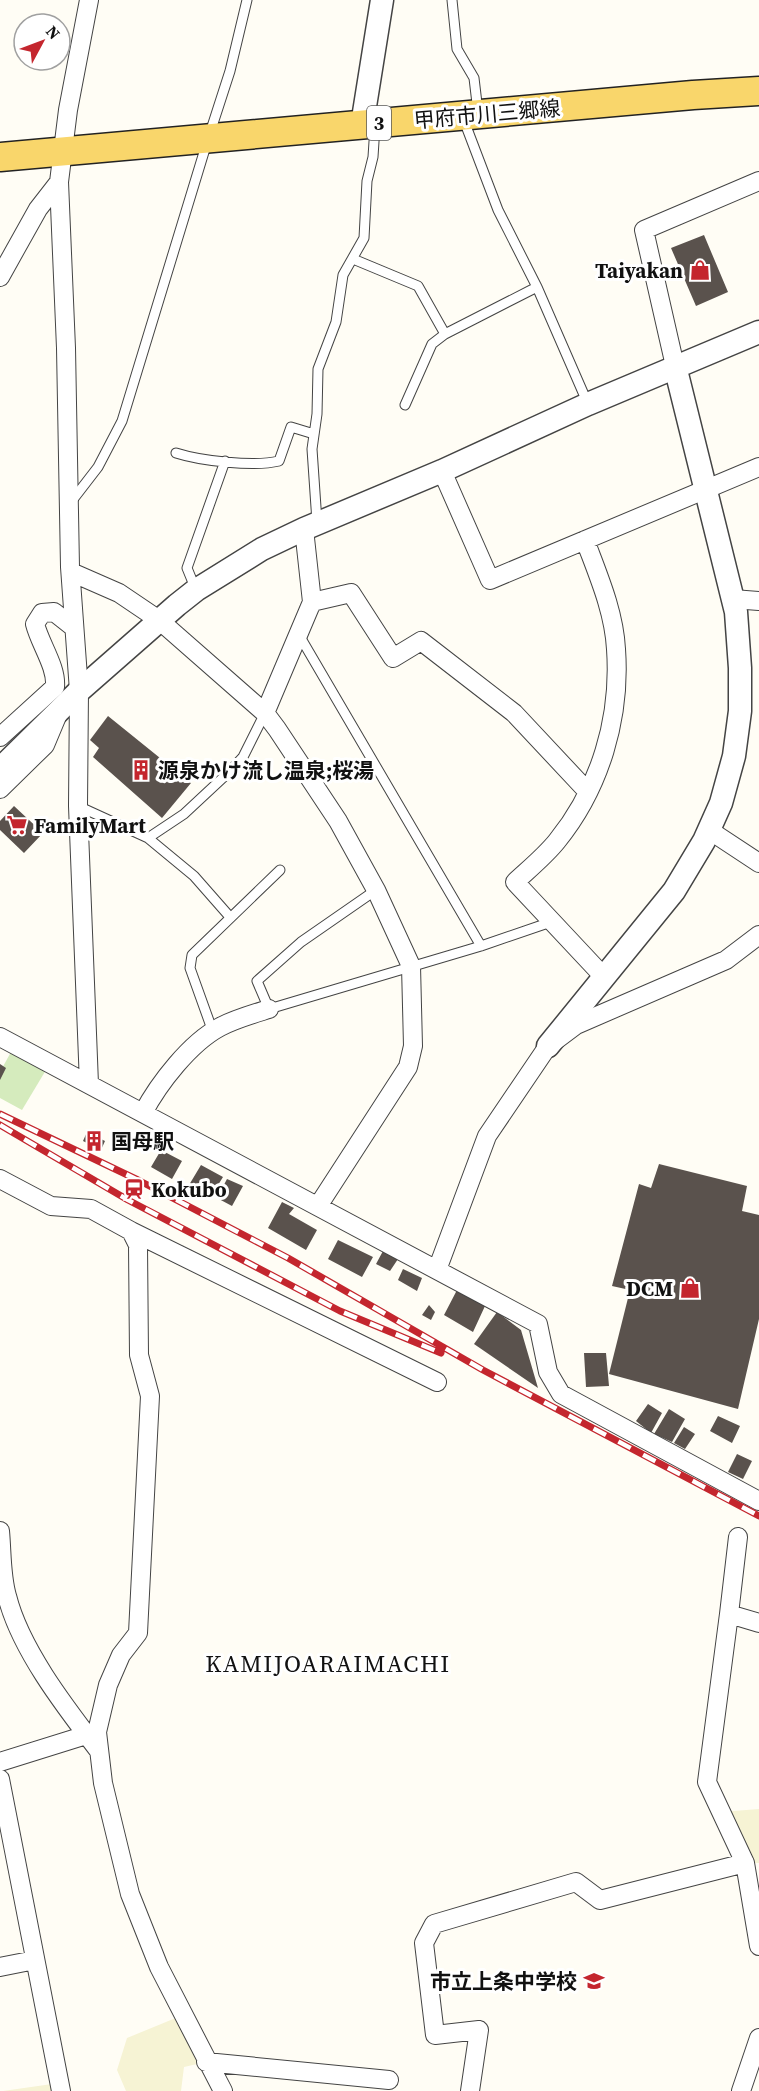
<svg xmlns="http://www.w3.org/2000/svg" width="759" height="2091" font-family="'Source Serif 4','Noto Sans JP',serif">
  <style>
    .farmland { fill: #f6f3d4 }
    .green { fill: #d5ebbd }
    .building { fill: #5a524d }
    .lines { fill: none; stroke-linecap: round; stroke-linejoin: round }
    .service-casing { stroke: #444; stroke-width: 11 }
    .minor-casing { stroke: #444; stroke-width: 20 }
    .tertiary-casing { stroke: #444; stroke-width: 25 }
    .primary-casing { stroke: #222; stroke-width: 31 }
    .service { stroke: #fff; stroke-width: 9 }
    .minor { stroke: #fff; stroke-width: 18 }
    .tertiary { stroke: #fff; stroke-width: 22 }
    .primary { stroke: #f9d66b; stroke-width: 28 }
    .rail-casing { stroke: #c4262e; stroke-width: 7 }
    .rail { stroke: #fff; stroke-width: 4.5; stroke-dasharray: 14; stroke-linecap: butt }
    .labels { text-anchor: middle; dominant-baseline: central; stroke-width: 6; stroke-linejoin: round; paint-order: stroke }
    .shield { fill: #fff; stroke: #585858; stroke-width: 1.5 }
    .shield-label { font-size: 20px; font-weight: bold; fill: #111 }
    .street-label { font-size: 21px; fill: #111; stroke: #fff }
    .poi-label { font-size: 21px; font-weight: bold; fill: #111; stroke: #fff; text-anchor: start }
    .quarter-label { font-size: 24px; letter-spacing: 1.5px; fill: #111; stroke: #fff }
  </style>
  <rect width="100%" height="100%" fill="#fffdf5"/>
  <path class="farmland" d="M 759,1809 L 759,1863 L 745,1863 L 721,1812 Z
    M 183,2015 L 206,2062 L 184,2067 L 181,2091 L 126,2091 L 117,2070 L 127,2038 Z
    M 59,2083 L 61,2091 L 3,2091 Z"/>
  <path class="green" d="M 11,1052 L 46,1070 L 22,1110 L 0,1098 L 0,1072 Z"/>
  <path class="building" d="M 704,235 L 728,292 L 696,306 L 671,248 Z
    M 108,716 L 191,783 L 162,818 L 93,757 L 99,748 L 90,740 Z
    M 14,806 L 43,833 L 24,853 L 0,830 L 0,821 Z
    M 0,1064 L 6,1068 L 0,1080 Z
    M 87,1132 L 105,1141 L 101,1150 L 83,1141 Z
    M 161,1150 L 182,1161 L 172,1179 L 151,1167 Z
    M 659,1164 L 747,1186 L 742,1211 L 759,1215 L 759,1319 L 738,1409 L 609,1374 L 630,1290 L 612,1286 L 639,1184 L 651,1188 Z
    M 201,1165 L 223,1177 L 210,1198 L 189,1185 Z
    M 227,1179 L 243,1186 L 232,1206 L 217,1198 Z
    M 282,1202 L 294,1208 L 289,1214 L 317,1230 L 306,1250 L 268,1228 Z
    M 338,1240 L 373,1257 L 362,1277 L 328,1259 Z
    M 383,1251 L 398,1259 L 390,1271 L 376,1264 Z
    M 403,1269 L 422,1278 L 417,1291 L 398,1280 Z
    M 457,1290 L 485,1306 L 473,1332 L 444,1315 Z
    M 429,1305 L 435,1312 L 431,1320 L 422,1315 Z
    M 497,1312 L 521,1330 L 538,1388 L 474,1344 Z
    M 584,1353 L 606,1353 L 609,1386 L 586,1387 Z
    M 648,1404 L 662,1413 L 651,1433 L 636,1421 Z
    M 669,1409 L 685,1419 L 672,1442 L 654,1434 Z
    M 718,1416 L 740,1426 L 732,1443 L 710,1431 Z
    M 684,1427 L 695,1434 L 685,1449 L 674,1443 Z
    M 737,1454 L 752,1461 L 743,1479 L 728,1472 Z"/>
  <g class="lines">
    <g class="service-casing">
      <path id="service" d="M 452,0 L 457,49 L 474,78 L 478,112
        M 463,118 L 498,210 L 537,287 L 588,404
        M 353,259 L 418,286 L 445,334
        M 405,405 L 432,344 L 445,334 L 537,287
        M 176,453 C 201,461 254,467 279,461 L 291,427 L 314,434
        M 71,502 L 98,467 L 122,421 L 208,139 L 230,71 L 247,0
        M 317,522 L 312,449 L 317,414 L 318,369 L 336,322 L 343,275 L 364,238 L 367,181 L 373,157 L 375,126
        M 196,590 L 187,568 L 225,461
        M 299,635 L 481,946
        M 78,806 L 148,838 L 184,814 L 228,773 L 243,757 L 265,713
        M 148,838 L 194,876 L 230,917
        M 376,890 L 301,942 L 257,981 L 269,1009 L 481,946 L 551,922
        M 213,1032 L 190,968 L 192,955 L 280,870"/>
    </g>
    <g class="minor-casing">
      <path id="minor" d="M 0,277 L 38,209 L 59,182
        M 675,366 L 644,230 L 759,181
        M 442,471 L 490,580 L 759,467
        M 585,540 C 598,575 614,611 616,649 C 621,718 600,788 557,841 C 545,856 529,869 515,882 L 604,977
        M 71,572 L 119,593 L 159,620 L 265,713 L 277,729 L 338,821 L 376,890 L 411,966 L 413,1046 L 408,1067 L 318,1206
        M 733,599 L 759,601
        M 312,602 L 351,593 L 393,658 L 421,641 L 514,713 L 588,792
        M 265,713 L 312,602 L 304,529
        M 0,737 L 55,687 C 57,667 40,644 35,624 L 42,613 L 54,612 L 73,627
        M 0,789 L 45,745 L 58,714
        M 709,830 L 759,863
        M 0,1037 L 538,1324 L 548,1372 L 561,1394 L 759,1501
        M 89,1084 L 78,806 L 79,691 L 70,567 L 66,348 L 59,182 L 68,110 L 89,0
        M 143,1113 C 159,1083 190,1043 220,1027 C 235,1019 253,1014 269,1009
        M 0,1179 L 51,1206 L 91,1209 L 131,1231 L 138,1245 L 139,1355 L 150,1396 L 138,1633 L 121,1655 L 108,1685 L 97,1732 L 103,1783 L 130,1894 L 159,1967 L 223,2091
        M 131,1231 L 437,1382
        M 437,1270 L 487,1136 L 548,1046 L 576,1025 L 726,960 L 759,935
        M 0,1531 C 2,1552 1,1576 7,1596 C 20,1649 66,1708 99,1751
        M 729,1614 L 738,1537
        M 759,1623 L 729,1614 L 707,1782 L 745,1863 L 759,1946
        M 0,1762 L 96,1732
        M 0,1779 L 61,2091
        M 0,1967 L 35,1960
        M 206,2062 L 389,2080
        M 470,2091 L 479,2030 L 435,2035 L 424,1943 L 434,1924 L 576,1882 L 600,1900 L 745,1863
        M 741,2091 L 759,2038"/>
    </g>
    <g class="tertiary-casing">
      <path id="tertiary" d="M 362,125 L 382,0
        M 0,769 L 79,691 L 177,605 L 196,590 L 262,549 L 304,529 L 442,471 L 588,404 L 759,332
        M 548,1046 L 674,891 L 704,841 L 721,803 L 734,756 L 740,711 L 740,668 L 736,612 L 675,366"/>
    </g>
    <g class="primary-casing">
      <path id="primary" d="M 0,157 L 693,95 L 759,91"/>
    </g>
    <use href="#service" class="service"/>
    <use href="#minor" class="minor"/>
    <use href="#tertiary" class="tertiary"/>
    <use href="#primary" class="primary"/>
    <g class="rail-casing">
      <path id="rail" d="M 0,1114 L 138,1180 L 288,1258 L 483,1370 L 759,1516
        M 0,1125 L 128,1200 L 340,1311 L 441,1353"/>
    </g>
    <use href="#rail" class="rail"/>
  </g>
  <defs>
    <g id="shop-bare" transform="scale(1.62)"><path d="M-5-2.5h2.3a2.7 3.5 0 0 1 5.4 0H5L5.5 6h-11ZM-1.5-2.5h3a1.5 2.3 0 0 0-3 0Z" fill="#c4262e" stroke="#fff" stroke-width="2.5" paint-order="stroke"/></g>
    <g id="building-bare" transform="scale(1.62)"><path d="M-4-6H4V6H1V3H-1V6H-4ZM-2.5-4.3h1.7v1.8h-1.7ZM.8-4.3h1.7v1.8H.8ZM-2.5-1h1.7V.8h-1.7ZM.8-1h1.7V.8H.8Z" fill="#c4262e" stroke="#fff" stroke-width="2.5" paint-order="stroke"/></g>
    <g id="supermarket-bare" transform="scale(1.62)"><path d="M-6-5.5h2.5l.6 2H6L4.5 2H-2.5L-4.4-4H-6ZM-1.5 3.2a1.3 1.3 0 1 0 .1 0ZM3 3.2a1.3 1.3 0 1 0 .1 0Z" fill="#c4262e" stroke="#fff" stroke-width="2.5" paint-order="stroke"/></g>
    <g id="station-bare" transform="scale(1.62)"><path d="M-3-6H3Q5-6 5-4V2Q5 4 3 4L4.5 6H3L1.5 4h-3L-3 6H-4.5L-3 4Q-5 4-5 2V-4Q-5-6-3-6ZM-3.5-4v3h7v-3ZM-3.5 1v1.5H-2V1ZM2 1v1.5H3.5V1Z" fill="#c4262e" stroke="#fff" stroke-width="2.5" paint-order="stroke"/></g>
    <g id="school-bare" transform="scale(1.62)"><path d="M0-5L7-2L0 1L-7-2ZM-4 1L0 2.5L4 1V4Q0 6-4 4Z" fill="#c4262e" stroke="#fff" stroke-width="2.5" paint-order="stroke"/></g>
  </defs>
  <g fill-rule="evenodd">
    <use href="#shop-bare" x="700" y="270"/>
    <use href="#building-bare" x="141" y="770"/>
    <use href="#supermarket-bare" x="17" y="825"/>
    <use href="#building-bare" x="94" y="1141"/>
    <use href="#station-bare" x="134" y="1189"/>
    <use href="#shop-bare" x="690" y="1288"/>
    <use href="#school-bare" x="594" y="1981"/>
  </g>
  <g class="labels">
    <rect class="shield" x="367" y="106" width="24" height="34" rx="4.5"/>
    <g class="shield-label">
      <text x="379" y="123">3</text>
    </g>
    <g class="street-label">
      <text transform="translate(487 114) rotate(-5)">甲府市川三郷線</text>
    </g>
    <g class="poi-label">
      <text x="683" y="270" text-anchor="end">Taiyakan</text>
      <text x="158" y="770">源泉かけ流し温泉;桜湯</text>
      <text x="34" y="825">FamilyMart</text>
      <text x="111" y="1141">国母駅</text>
      <text x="151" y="1189">Kokubo</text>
      <text x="673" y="1288" text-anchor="end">DCM</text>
      <text x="577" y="1981" text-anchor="end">市立上条中学校</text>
    </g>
    <g class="quarter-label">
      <text x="328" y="1663">KAMIJOARAIMACHI</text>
    </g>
  </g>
  <g transform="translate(42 42) rotate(49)"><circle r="28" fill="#ffffff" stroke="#a0a0a0" stroke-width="1.5"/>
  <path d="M0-4.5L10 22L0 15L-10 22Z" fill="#c4262e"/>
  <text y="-9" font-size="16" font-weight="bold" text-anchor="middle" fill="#111111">N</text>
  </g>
</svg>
